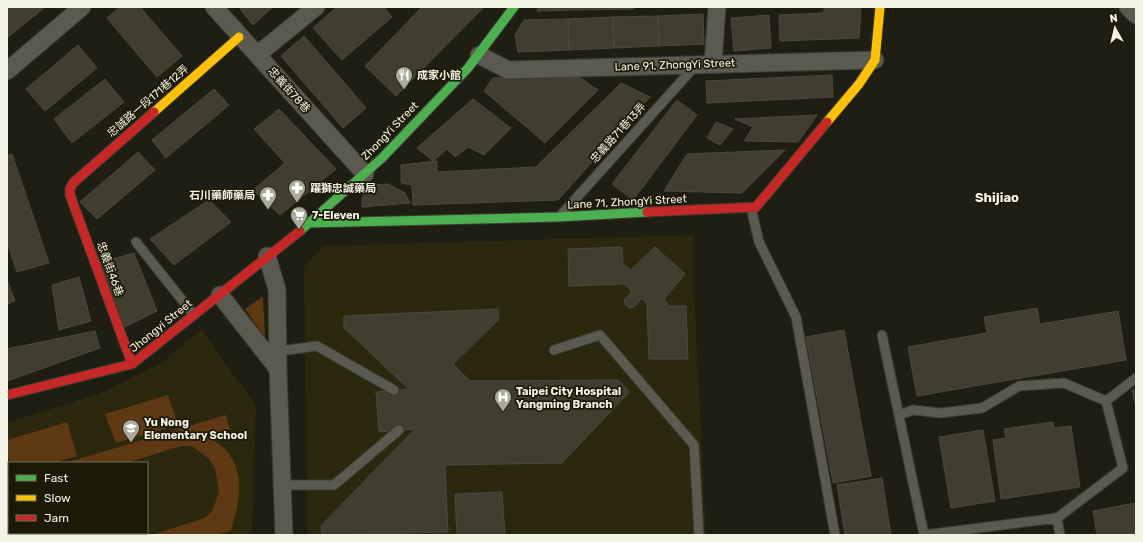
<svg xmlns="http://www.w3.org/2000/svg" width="1143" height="542" font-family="Rubik,'Noto Sans TC',sans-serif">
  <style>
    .built { fill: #2b280d; fill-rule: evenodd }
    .green { fill: #5e3914 }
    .building { fill: #413d2f; stroke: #4c4940 }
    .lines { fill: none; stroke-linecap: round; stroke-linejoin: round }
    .lane-casing { stroke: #3c3b32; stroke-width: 11 }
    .street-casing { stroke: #3c3b32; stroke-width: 19 }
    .fast-casing { stroke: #3c3b32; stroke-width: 11 }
    .slow-casing { stroke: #3c3b32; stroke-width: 11 }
    .jam-casing { stroke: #3c3b32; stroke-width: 11 }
    .lane { stroke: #5a5a50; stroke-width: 9 }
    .street { stroke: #5a5a50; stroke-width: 17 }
    .fast { stroke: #4caf50; stroke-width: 9 }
    .slow { stroke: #ffc107; stroke-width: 9 }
    .jam { stroke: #c62828; stroke-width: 9 }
    .labels { text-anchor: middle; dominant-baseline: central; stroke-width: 3.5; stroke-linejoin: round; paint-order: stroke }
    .street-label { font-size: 11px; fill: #f4f4e6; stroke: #1c1a05 }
    .poi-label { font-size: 11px; font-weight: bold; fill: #f4f4e6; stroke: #1c1a05; text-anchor: start }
    .quarter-label { font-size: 13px; font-weight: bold; fill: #f4f4e6; stroke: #1c1a05 }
  </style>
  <rect width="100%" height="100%" fill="#1f1e13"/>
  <path class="built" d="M 694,235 L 694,288 L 706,535 L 307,535 L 304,267 L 323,246 Z
    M 201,329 L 256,406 L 252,535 L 7,535 L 7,423 L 101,393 L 163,362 ZM 9,463 L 147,463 L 147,533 L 9,533 Z"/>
  <path class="green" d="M 263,296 L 265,337 L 245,309 Z
    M 168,395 L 178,425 L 116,443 L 105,414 Z
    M 226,415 L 230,429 L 208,436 C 213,441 221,444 225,449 C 247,473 239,503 231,531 L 216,535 L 152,535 L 205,518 L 212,511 L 219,492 L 215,468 L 209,459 L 192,446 L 181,446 L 126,463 L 65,463 Z
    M 67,422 L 77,456 L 53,463 L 10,463 L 7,454 L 7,440 Z
    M 7,480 L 9,480 L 9,535 L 7,535 Z"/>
  <path class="building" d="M 7,7 L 45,7 L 7,38 Z
    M 120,7 L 140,7 L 182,56 L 157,77 L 107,18 Z
    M 243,7 L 273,7 L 253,25 L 240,9 Z
    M 337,7 L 384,7 L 392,17 L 342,60 L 313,28 Z
    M 422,7 L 484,7 L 396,96 L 365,66 Z
    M 539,7 L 573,7 L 573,10 L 537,11 Z
    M 573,7 L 634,7 L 634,9 L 573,10 Z
    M 824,7 L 861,7 L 859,38 L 780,41 L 779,15 L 824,13 Z
    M 703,14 L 704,44 L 659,46 L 658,16 Z
    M 769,15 L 771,48 L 734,51 L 731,18 Z
    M 658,16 L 659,46 L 614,48 L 613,17 Z
    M 613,17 L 614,48 L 569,50 L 568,19 Z
    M 568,19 L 569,50 L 518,52 L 515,35 L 524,20 Z
    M 304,36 L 366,108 L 343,128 L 281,56 Z
    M 78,45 L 97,68 L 45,111 L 26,89 Z
    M 832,75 L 833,97 L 707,103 L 706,81 Z
    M 579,77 L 598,90 L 545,143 L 484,91 L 493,78 Z
    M 105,79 L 124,102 L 72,143 L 54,119 Z
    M 621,83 L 650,97 L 558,200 L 413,205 L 412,185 L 401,183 L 401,165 L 437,161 L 437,172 L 536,167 Z
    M 214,89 L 229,105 L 166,158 L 152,140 Z
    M 473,99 L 511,128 L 484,155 L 468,147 L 455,157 L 447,149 L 433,161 L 417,148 Z
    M 677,100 L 697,115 L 633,200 L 612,184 Z
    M 279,109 L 336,169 L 280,215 L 253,190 L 285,163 L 254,129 Z
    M 817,115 L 798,142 L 744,141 L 753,127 L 735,119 Z
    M 716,122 L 733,129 L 720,145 L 707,138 Z
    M 785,150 L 742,193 L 664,191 L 687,154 Z
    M 138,152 L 155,170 L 97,219 L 80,202 Z
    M 12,154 L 49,263 L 17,272 L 7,242 L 7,156 Z
    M 388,184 L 405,193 L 410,203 L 362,207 L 362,198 L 372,185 Z
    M 209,200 L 231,222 L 174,265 L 150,239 Z
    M 622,247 L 623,264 L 631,270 L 655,247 L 685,274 L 664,299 L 669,306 L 686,306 L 688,359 L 649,359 L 647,304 L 642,298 L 634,307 L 629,308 L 625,304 L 624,300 L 632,291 L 624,284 L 569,286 L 568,249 Z
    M 134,253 L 157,311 L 121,329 L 99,263 Z
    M 79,277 L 91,321 L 59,330 L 52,285 Z
    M 7,280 L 15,301 L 7,304 Z
    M 1037,308 L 1040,324 L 1118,311 L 1126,360 L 917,396 L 908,347 L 987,333 L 984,317 Z
    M 498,309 L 499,319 L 453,364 L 470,381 L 618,380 L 629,392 L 562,463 L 445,465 L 448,532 L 322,535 L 321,526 L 415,429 L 379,432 L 376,392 L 409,389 L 344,328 L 344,316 Z
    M 844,330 L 871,476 L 833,483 L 806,337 Z
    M 95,331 L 100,348 L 7,381 L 7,349 Z
    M 1136,389 L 1136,408 L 1132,390 Z
    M 1053,422 L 1054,428 L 1071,426 L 1080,487 L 1001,499 L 993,440 L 1006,438 L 1004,429 Z
    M 983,430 L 995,501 L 951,508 L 939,437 Z
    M 882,478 L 891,535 L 845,535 L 837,485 Z
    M 502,492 L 505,535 L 457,535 L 455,494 Z
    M 1136,503 L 1136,535 L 1097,535 L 1093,511 Z"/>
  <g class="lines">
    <g class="lane-casing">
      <path id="lane" d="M 751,208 L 759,242 L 796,317 L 835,535
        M 562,214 L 696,65
        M 136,242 L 194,315
        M 882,335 L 924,535 L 1057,518 L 1060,535
        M 554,350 L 600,335 L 694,445 L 699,535
        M 279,351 L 317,346 L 394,390
        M 1106,401 L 1136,378
        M 899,415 L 913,410 L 941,413 L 982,408 L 1019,386 L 1064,383 L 1106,401 L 1123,468 L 1057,518
        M 282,485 L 334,485 L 399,430"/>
    </g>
    <g class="street-casing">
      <path id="street" d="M 214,7 L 365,174
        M 1128,7 L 1136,15
        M 257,55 L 316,7
        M 479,55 L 508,70 L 875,60
        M 713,64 L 717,7
        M 7,71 L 82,7
        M 267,256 L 277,289 L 278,369 L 284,535
        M 220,295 L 278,369"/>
    </g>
    <g class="fast-casing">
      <path id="fast" d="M 310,223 L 558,217 L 647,212
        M 300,231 L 382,158 L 468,68 L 514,7"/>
    </g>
    <g class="slow-casing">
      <path id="slow" d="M 154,112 L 239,37
        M 827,122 L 859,84 L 875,60 L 880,7"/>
    </g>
    <g class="jam-casing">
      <path id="jam" d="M 647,212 L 756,207 L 827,122
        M 132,364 L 70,195 L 70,189 L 73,183 L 154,112
        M 7,395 L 132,364 L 300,231"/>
    </g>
    <use href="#lane" class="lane"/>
    <use href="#street" class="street"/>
    <use href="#fast" class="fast"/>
    <use href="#slow" class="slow"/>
    <use href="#jam" class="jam"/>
  </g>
  <defs>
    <g id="restaurant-pin" transform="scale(0.9)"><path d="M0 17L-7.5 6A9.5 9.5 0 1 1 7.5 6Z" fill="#a9a99c" stroke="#1c1a05"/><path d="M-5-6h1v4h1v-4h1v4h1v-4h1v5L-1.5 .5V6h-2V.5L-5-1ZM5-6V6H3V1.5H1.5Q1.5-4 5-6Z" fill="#fff"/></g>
    <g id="pharmacy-pin" transform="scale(0.9)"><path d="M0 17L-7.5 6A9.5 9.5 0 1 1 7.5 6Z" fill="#a9a99c" stroke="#1c1a05"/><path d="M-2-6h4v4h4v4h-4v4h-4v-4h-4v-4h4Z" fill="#fff"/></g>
    <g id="supermarket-pin" transform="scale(0.9)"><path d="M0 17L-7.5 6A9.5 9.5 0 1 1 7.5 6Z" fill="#a9a99c" stroke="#1c1a05"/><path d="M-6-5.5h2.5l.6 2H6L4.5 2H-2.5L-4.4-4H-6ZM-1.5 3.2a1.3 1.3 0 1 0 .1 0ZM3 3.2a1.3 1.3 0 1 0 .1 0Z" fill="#fff"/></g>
    <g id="hospital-pin" transform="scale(0.9)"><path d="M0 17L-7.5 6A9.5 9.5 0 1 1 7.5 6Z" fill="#a9a99c" stroke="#1c1a05"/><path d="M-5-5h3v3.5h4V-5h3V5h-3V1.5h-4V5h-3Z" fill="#fff"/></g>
    <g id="school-pin" transform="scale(0.9)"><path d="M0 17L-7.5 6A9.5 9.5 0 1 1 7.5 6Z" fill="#a9a99c" stroke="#1c1a05"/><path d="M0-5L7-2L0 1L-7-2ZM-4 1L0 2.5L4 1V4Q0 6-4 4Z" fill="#fff"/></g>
  </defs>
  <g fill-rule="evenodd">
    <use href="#restaurant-pin" x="404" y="75"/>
    <use href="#pharmacy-pin" x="297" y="188"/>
    <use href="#pharmacy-pin" x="268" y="195"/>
    <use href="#supermarket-pin" x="299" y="215"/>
    <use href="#hospital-pin" x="503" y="397"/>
    <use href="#school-pin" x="131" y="428"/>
  </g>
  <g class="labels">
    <g class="street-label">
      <text transform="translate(675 65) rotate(-2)">Lane 91, ZhongYi Street</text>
      <text transform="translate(289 90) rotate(48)">忠義街78巷</text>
      <text transform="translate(148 101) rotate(-41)">忠誠路一段171巷12弄</text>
      <text transform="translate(390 131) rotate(-46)">ZhongYi Street</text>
      <text transform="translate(618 133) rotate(-48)">忠義路71巷13弄</text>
      <text transform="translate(627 202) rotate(-3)">Lane 71, ZhongYi Street</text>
      <text transform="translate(110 269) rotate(70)">忠義街46巷</text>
      <text transform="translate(161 326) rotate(-39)">Jhongyi Street</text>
    </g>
    <g class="poi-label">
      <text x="417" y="75">成家小館</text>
      <text x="310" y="188">躍獅忠誠藥局</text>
      <text x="255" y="195" text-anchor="end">石川藥師藥局</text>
      <text x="312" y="215">7-Eleven</text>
      <text x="516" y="391">Taipei City Hospital<tspan x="516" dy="13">Yangming Branch</tspan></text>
      <text x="144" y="422">Yu Nong<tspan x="144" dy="13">Elementary School</tspan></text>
    </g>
    <g class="quarter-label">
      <text x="997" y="197">Shijiao</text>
    </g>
  </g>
  <rect width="1143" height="542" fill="none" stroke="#f4f4e6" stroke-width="16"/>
  <rect x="8" y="462" width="140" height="72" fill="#1c1a05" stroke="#72715f"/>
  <rect x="16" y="475" width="20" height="6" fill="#4caf50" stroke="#72715f"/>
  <text x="44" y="482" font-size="12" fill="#f4f4e6">Fast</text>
  <rect x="16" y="495" width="20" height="6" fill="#ffc107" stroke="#72715f"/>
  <text x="44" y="502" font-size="12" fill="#f4f4e6">Slow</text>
  <rect x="16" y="515" width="20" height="6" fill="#c62828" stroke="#72715f"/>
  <text x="44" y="522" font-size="12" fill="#f4f4e6">Jam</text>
  <g transform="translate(1115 28) rotate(352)" stroke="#1c1a05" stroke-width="3" paint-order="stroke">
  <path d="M0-3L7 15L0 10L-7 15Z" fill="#f4f4e6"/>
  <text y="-6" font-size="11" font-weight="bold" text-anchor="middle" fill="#f4f4e6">N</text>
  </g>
</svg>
